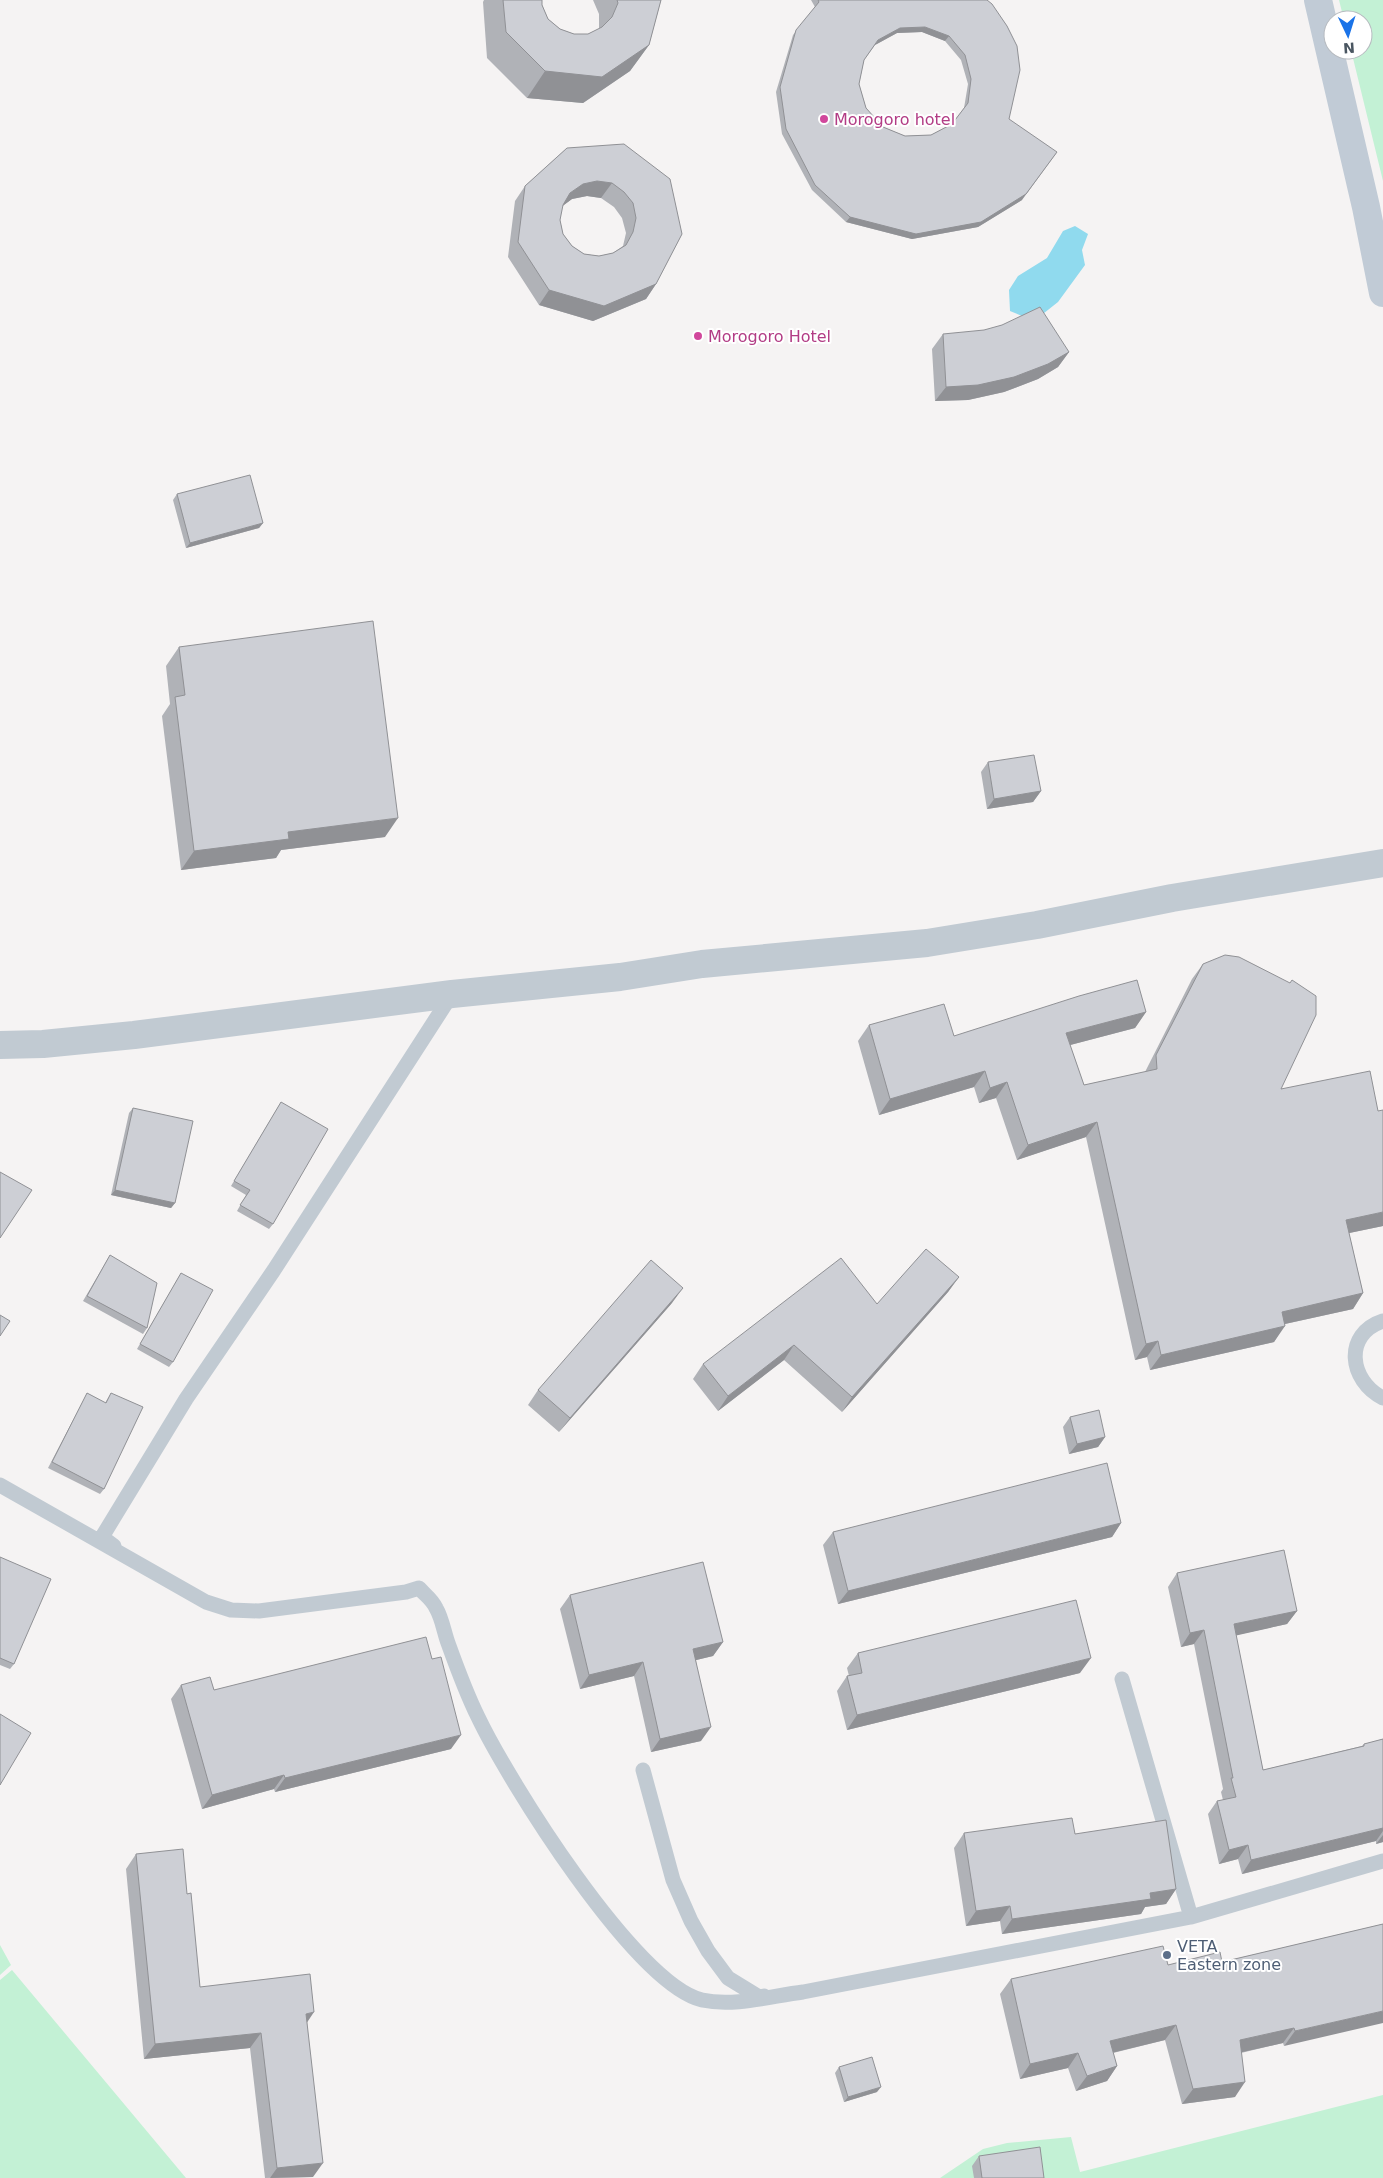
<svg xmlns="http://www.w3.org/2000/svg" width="1383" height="2178" font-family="'DejaVu Sans',sans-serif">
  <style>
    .green { fill: #c3f1d5 }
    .water { fill: #90daee }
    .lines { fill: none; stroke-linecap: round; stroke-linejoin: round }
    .lane { stroke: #c1cad2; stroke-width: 15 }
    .street { stroke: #c1cad2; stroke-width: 28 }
    .secondary { stroke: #c1cbd6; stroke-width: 28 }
    .wall { fill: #b0b2b7; fill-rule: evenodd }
    .shaded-wall { fill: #909195 }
    .building { fill: #cdcfd5; stroke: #909195; fill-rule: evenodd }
    .hotel-dot { fill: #d1479c; stroke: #fff; stroke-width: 2 }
    .service-dot { fill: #5c6f8a; stroke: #fff; stroke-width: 2 }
    .labels { text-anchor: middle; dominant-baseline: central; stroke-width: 4; stroke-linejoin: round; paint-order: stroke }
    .hotel-label { font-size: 16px; fill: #b23c85; stroke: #fff; text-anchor: start }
    .service-label { font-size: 16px; fill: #4e5e75; stroke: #fff; text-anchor: start }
  </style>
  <rect width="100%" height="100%" fill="#f5f3f3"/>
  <path class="green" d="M 1339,0 L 1383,0 L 1383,181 L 1351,50 L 1363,50 L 1363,20 L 1344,20 Z
    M 0,1945 L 11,1965 L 0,1975 Z
    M 12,1970 L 186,2178 L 0,2178 L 0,1980 Z
    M 1383,2095 L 1383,2178 L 940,2178 L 983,2149 L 1007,2143 L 1071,2137 L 1080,2172 Z"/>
  <path class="water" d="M 1075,226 L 1088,234 L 1082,250 L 1085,265 L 1058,302 L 1034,321 L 1010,311 L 1009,290 L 1018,276 L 1047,258 L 1063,231 Z"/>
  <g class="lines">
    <path class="lane" d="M 1383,1321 C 1343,1334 1349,1381 1383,1398
      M 0,1485 L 206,1602 L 231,1610 L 259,1611 L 406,1592 L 419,1588 C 425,1595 432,1599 436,1608 C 442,1618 444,1632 448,1643 C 457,1668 466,1693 478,1717 C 508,1780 635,1984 702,2000 C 734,2007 771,1996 803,1992 L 1191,1917 L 1383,1861
      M 114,1546 L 102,1537 L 186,1399 L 274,1270 L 452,994
      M 1122,1679 L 1191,1917
      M 643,1770 L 673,1880 L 691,1921 L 708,1951 L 728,1978 L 759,1997 L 764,1996"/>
    <path class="street" d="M 0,1045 L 43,1044 L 134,1035 L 452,994 L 620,977 L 702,964 L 927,943 L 1037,925 L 1172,898 L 1383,863"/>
    <path class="secondary" d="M 1318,0 L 1366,207 L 1383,293"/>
  </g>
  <path class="wall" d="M 484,0 L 542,0 L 542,5 L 548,19 L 560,29 L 574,34 L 588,34 L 599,29 L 599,14 L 593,0 L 661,0 L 649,45 L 630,71 L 583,103 L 527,98 L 487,58 L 483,2 Z
    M 811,0 L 987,0 L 1009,119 L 1022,200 L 978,227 L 912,239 L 846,222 L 812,190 L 782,134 L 776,92 L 793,35 L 815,7 ZM 922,32 L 945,41 L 961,60 L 968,84 L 964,108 L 952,124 L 931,135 L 905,136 L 883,127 L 866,108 L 859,84 L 864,60 L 875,45 L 897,33 Z
    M 567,148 L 682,234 L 656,284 L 646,299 L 593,321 L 539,305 L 508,257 L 515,201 L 525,186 ZM 587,196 L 601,198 L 614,207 L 622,218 L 626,233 L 623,246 L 613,253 L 599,256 L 584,254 L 572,246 L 563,234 L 560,220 L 562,206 L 572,199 Z
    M 943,334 L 1069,352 L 1058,367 L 1038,379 L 1004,392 L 968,400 L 935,401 L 932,349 Z
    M 177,494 L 263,523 L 259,528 L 186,548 L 173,500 Z
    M 179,647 L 385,837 L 281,850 L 276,858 L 181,870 L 162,716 L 170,704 L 166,666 Z
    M 988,762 L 1041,791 L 1033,802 L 987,809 L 981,772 Z
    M 1203,964 L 1281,1089 L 1383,1226 L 1349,1233 L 1363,1293 L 1353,1309 L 1285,1324 L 1274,1342 L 1150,1370 L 1147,1357 L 1135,1360 L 1086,1137 L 1017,1160 L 996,1098 L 979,1103 L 974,1087 L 879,1115 L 858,1041 L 869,1025 L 954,1036 L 1146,1012 L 1135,1028 L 1070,1045 L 1084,1085 L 1145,1072 L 1192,979 Z
    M 281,1102 L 273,1224 L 269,1229 L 237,1211 L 246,1195 L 231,1186 Z
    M 133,1108 L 175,1203 L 171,1208 L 111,1195 L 129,1113 Z
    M 110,1255 L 147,1328 L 143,1334 L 83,1301 Z
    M 181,1273 L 173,1362 L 169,1367 L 137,1349 Z
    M 959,1277 L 948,1292 L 842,1412 L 784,1360 L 718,1411 L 693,1379 L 703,1364 L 877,1304 Z
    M 672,1303 L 559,1432 L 528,1405 L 538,1390 Z
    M 87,1393 L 105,1403 L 111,1393 L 104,1489 L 100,1494 L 48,1468 L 84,1399 Z
    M 1070,1417 L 1105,1437 L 1098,1447 L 1069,1454 L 1063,1427 Z
    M 1121,1523 L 1112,1537 L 838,1604 L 823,1545 L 833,1532 Z
    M 0,1557 L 14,1664 L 10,1669 L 0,1665 Z
    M 1177,1573 L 1297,1611 L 1287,1624 L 1236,1635 L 1263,1770 L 1362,1746 L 1364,1744 L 1383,1739 L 1383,1842 L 1376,1844 L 1376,1841 L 1242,1874 L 1238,1859 L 1219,1864 L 1208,1814 L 1217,1801 L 1223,1800 L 1221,1792 L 1223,1789 L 1194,1644 L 1181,1647 L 1168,1587 Z
    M 570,1595 L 723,1642 L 713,1656 L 696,1660 L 701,1741 L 651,1752 L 634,1676 L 580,1689 L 560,1609 Z
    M 858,1653 L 1080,1673 L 847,1730 L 837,1691 L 847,1676 L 849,1676 L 847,1668 Z
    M 181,1685 L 214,1690 L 451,1749 L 275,1792 L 274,1789 L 202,1809 L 171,1699 Z
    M 964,1833 L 1075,1834 L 1176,1889 L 1166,1904 L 1145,1907 L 1141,1914 L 1002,1934 L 1000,1921 L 966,1926 L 954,1848 Z
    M 136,1854 L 187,1894 L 200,1987 L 307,2022 L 313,2177 L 265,2178 L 250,2048 L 144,2059 L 126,1869 Z
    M 1383,1924 L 1284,2046 L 1283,2043 L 1241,2053 L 1235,2097 L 1182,2104 L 1165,2040 L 1113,2053 L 1117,2066 L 1107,2081 L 1076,2091 L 1068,2068 L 1020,2079 L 1000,1994 L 1011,1979 L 1168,1965 L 1222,1962 Z
    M 839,2067 L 877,2092 L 844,2102 L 835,2073 Z
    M 979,2156 L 1044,2178 L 974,2178 L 972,2166 Z"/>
  <path class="shaded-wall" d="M 925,27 L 949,36 L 945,41 L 922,32 L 897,33 L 875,45 L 878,40 L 900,28 Z
    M 649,45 L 630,71 L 583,103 L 527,98 L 545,71 Z
    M 1057,152 L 1022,200 L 978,227 L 912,239 L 846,222 L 850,217 Z
    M 597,181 L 612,183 L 601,198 L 587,196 L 572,199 L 560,208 L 570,193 L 583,184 Z
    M 656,284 L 646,299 L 593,321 L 539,305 L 549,290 Z
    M 1069,352 L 1058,367 L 1038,379 L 1004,392 L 968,400 L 935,401 L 946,387 Z
    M 263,523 L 259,528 L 186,548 L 190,543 Z
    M 1041,791 L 1033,802 L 987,809 L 994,799 Z
    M 398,818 L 385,837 L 281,850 L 276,858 L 181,870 L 194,851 L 288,832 Z
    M 1146,1012 L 1135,1028 L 1055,1049 L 1066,1033 Z
    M 985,1071 L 974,1087 L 879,1115 L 890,1099 Z
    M 1007,1082 L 996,1098 L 979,1103 L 990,1088 Z
    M 1097,1122 L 1086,1137 L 1017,1160 L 1028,1145 Z
    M 115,1190 L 175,1203 L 171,1208 L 111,1195 Z
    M 1383,1212 L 1383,1226 L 1335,1236 L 1346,1220 Z
    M 959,1277 L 948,1292 L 842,1412 L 852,1397 Z
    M 683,1288 L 672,1303 L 559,1432 L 570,1418 Z
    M 1363,1293 L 1353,1309 L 1271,1327 L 1282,1312 Z
    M 1285,1326 L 1274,1342 L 1150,1370 L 1161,1355 Z
    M 1158,1341 L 1147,1357 L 1135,1360 L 1146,1344 Z
    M 794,1345 L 784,1360 L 718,1411 L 728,1396 Z
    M 1105,1437 L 1098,1447 L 1069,1454 L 1077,1444 Z
    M 1121,1523 L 1112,1537 L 838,1604 L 848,1591 Z
    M 1297,1611 L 1287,1624 L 1225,1638 L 1234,1624 Z
    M 1204,1630 L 1194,1644 L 1181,1647 L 1190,1633 Z
    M 723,1642 L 713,1656 L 684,1663 L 693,1649 Z
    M 1091,1658 L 1080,1673 L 847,1730 L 857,1715 Z
    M 643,1662 L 634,1676 L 580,1689 L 589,1675 Z
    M 711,1727 L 701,1741 L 651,1752 L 660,1739 Z
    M 461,1735 L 451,1749 L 275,1792 L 285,1778 Z
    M 284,1775 L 274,1789 L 202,1809 L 212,1795 Z
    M 1383,1828 L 1383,1831 L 1376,1841 L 1242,1874 L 1251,1860 Z
    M 1383,1835 L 1383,1842 L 1376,1844 Z
    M 1248,1845 L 1238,1859 L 1219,1864 L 1229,1850 Z
    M 1176,1889 L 1166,1904 L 1145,1907 L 1141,1914 L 1002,1934 L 1012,1919 L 1150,1893 Z
    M 1010,1906 L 1000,1921 L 966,1926 L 976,1911 Z
    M 1383,2011 L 1383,2023 L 1284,2046 L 1295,2031 Z
    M 314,2012 L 304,2027 L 306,2014 Z
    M 1176,2025 L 1165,2040 L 1099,2056 L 1110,2041 Z
    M 1294,2028 L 1283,2043 L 1229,2055 L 1240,2040 Z
    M 261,2033 L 250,2048 L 144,2059 L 155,2044 Z
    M 1078,2053 L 1068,2068 L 1020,2079 L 1030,2064 Z
    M 1117,2066 L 1107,2081 L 1076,2091 L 1087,2076 Z
    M 1245,2082 L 1235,2097 L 1182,2104 L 1193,2089 Z
    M 881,2087 L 877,2092 L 844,2102 L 848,2097 Z
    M 323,2163 L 313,2177 L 270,2178 L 277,2168 Z"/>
  <path class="building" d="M 503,0 L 542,0 L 542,5 L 548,19 L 560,29 L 574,34 L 588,34 L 602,27 L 612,17 L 618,3 L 617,0 L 661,0 L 649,45 L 602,77 L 545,71 L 506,32 Z
    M 818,0 L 987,0 L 992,4 L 1007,26 L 1017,46 L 1020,70 L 1009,119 L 1057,152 L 1026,194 L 981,222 L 916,234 L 850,217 L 815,185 L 786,129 L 780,87 L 796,30 L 819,2 ZM 925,27 L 949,36 L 965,55 L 971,79 L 968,103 L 952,124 L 931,135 L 905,136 L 883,127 L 866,108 L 859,84 L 864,60 L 878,40 L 900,28 Z
    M 624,144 L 670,179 L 682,234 L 656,284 L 604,306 L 549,290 L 518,242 L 525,186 L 567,148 ZM 597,181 L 612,183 L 624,192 L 633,203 L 636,218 L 633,232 L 626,245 L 613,253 L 599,256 L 584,254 L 572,246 L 563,234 L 560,220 L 563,205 L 570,193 L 583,184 Z
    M 1040,307 L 1069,352 L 1048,364 L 1014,377 L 978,385 L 946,387 L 943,334 L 984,330 L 1002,325 Z
    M 250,475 L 263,523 L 190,543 L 177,494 Z
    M 373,621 L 398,818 L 288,832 L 289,839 L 194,851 L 175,697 L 185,695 L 179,647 Z
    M 1034,755 L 1041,791 L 994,799 L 988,762 Z
    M 1225,955 L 1239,957 L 1290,983 L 1292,980 L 1316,996 L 1316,1015 L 1281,1089 L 1370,1071 L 1378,1111 L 1383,1110 L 1383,1212 L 1346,1220 L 1363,1293 L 1282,1312 L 1285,1326 L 1161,1355 L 1158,1341 L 1146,1344 L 1097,1122 L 1028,1145 L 1007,1082 L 990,1088 L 985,1071 L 890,1099 L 869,1025 L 944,1004 L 954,1036 L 1079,996 L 1137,980 L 1146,1012 L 1066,1033 L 1084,1085 L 1157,1069 L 1156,1055 L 1203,964 Z
    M 281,1102 L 328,1129 L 273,1224 L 240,1205 L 250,1190 L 234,1181 Z
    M 133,1108 L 193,1121 L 175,1203 L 115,1190 Z
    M 0,1172 L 32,1190 L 0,1238 Z
    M 926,1249 L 959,1277 L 852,1397 L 794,1345 L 728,1396 L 703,1364 L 841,1258 L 877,1304 Z
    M 110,1255 L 157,1283 L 147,1328 L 87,1296 Z
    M 651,1260 L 683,1288 L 570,1418 L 538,1390 Z
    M 181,1273 L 213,1290 L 173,1362 L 140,1344 Z
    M 0,1315 L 10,1321 L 0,1336 Z
    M 87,1393 L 106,1403 L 111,1393 L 143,1407 L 104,1489 L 52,1462 Z
    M 1099,1410 L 1105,1437 L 1077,1444 L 1070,1417 Z
    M 1107,1463 L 1121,1523 L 848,1591 L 833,1532 Z
    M 1284,1550 L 1297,1611 L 1234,1624 L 1263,1770 L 1364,1746 L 1364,1744 L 1383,1739 L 1383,1828 L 1251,1860 L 1248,1845 L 1229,1850 L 1217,1801 L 1236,1797 L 1231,1778 L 1233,1778 L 1204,1630 L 1190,1633 L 1177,1573 Z
    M 0,1557 L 51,1579 L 14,1664 L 0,1658 Z
    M 703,1562 L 723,1642 L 693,1649 L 711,1727 L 660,1739 L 643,1662 L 589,1675 L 570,1595 Z
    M 1076,1600 L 1091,1658 L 857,1715 L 847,1676 L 862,1673 L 858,1653 Z
    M 426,1637 L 432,1659 L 441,1657 L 461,1735 L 285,1778 L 284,1775 L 212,1795 L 181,1685 L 210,1677 L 214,1690 Z
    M 0,1714 L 31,1733 L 0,1785 Z
    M 1072,1818 L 1075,1834 L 1166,1820 L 1176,1889 L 1150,1893 L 1151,1899 L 1012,1919 L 1010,1906 L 976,1911 L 964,1833 Z
    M 183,1849 L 187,1894 L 191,1893 L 200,1987 L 310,1974 L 314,2012 L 306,2014 L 323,2163 L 277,2168 L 261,2033 L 155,2044 L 136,1854 Z
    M 1383,1924 L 1383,2011 L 1295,2031 L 1294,2028 L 1240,2040 L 1245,2082 L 1193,2089 L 1176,2025 L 1110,2041 L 1117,2066 L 1087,2076 L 1078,2053 L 1030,2064 L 1011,1979 L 1163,1946 L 1168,1965 L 1220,1952 L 1222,1962 Z
    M 872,2057 L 881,2087 L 848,2097 L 839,2067 Z
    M 1040,2147 L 1044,2178 L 982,2178 L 979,2156 Z"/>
  <g class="hotel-dot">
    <circle cx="824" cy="119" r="5"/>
    <circle cx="698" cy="336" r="5"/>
  </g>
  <circle class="service-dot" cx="1167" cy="1955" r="5"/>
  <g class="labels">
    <g class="hotel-label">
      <text x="834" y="119">Morogoro hotel</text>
      <text x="708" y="336">Morogoro Hotel</text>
    </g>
    <g class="service-label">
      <text x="1177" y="1946">VETA<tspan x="1177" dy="18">Eastern zone</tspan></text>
    </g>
  </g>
  <g transform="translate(1348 35) rotate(176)"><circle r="24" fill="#ffffff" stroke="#b7bbc0"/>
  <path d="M0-4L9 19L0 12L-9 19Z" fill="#1a73e8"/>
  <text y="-8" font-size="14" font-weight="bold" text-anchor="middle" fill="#4a5661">N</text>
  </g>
</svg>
